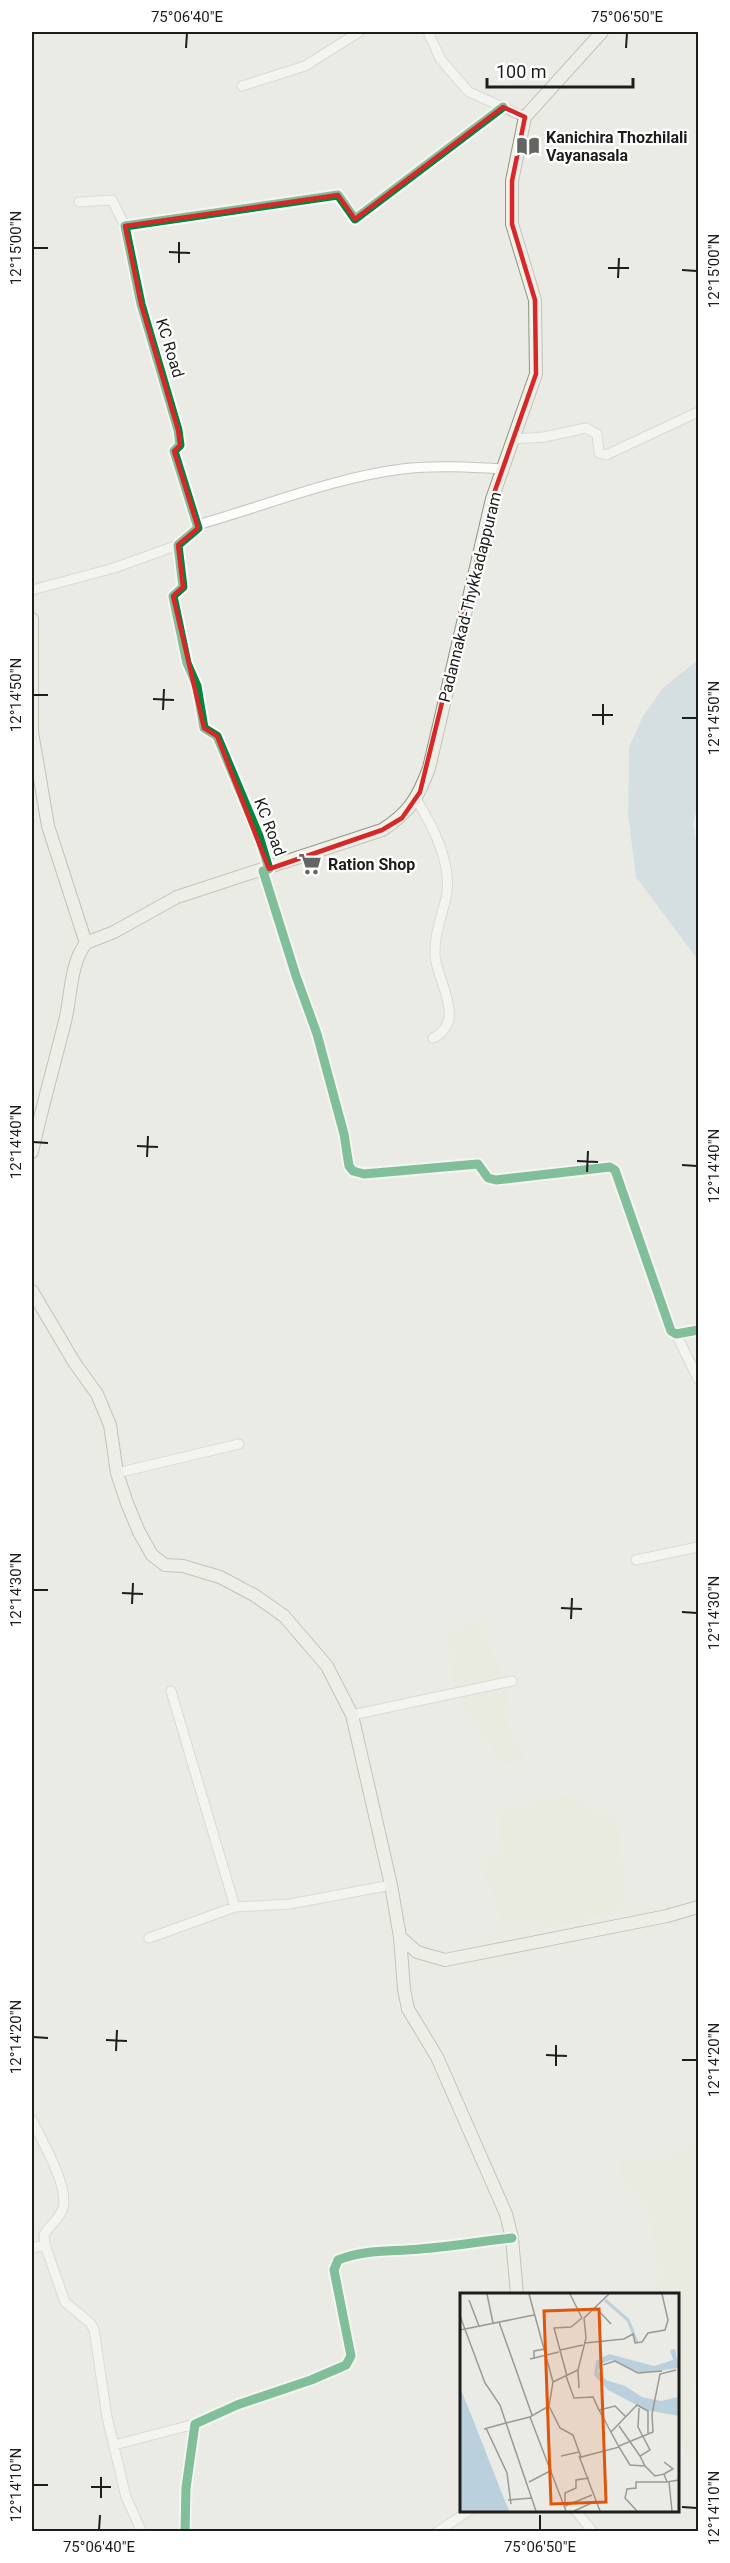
<svg xmlns="http://www.w3.org/2000/svg" width="730" height="2563" font-family="Roboto,sans-serif">
  <style>
    .farmland { fill: #e7ecd9 }
    .water { fill: #bbd0dd }
    .lines { fill: none; stroke-linecap: round; stroke-linejoin: round }
    .street-casing { stroke: #c4c4c2; stroke-width: 11 }
    .secondary-casing { stroke: #8f947f; stroke-width: 14 }
    .street { stroke: #fcfcfb; stroke-width: 9 }
    .secondary { stroke: #f0f2ea; stroke-width: 12 }
    .cycleway-casing { stroke: #fff; stroke-width: 13 }
    .cycleway { stroke: #00873e; stroke-width: 9 }
    .marked { fill: none; stroke: #d62828; stroke-width: 4.5; stroke-linejoin: round }
    .ticks { fill: none; stroke: #1d1d1d; stroke-width: 2 }
    .labels { text-anchor: middle; dominant-baseline: central; stroke-width: 4.5; stroke-linejoin: round; paint-order: stroke }
    .poi-label { font-size: 16px; font-weight: bold; fill: #1d1d1d; stroke: #fff; text-anchor: start }
    .street-label { font-size: 16px; fill: #1d1d1d; stroke: #fff }
    .inset-river { fill: none; stroke: #bbd0dd; stroke-width: 3 }
    .inset-road { fill: none; stroke: #999996; stroke-width: 1.5 }
    .view { fill: #de560d; fill-opacity: 0.15; stroke: #de560d; stroke-width: 3 }
    .inset-edge { fill: none; stroke: #1d1d1d; stroke-width: 3 }
    .neatline { fill: none; stroke: #1d1d1d; stroke-width: 2 }
    .ticks-label { font-size: 15px; text-anchor: middle; fill: #1d1d1d }
  </style>
  <rect width="100%" height="100%" fill="#ebebe6"/>
  <path class="farmland" d="M 487,1617 L 486,1636 L 508,1685 L 506,1717 L 515,1741 L 526,1760 L 502,1766 L 487,1740 L 470,1719 L 451,1677 L 448,1633 Z
    M 583,1793 L 589,1806 L 618,1820 L 627,1908 L 547,1929 L 537,1920 L 503,1923 L 479,1862 L 503,1849 L 497,1811 L 522,1803 Z
    M 696,2139 L 698,2139 L 698,2380 L 694,2381 L 690,2392 L 691,2411 L 698,2428 L 697,2458 L 684,2452 L 678,2431 L 678,2294 L 638,2294 L 653,2286 L 659,2276 L 648,2212 L 620,2179 L 620,2160 L 653,2159 L 675,2153 Z"/>
  <path class="water" d="M 698,660 L 698,805 L 693,823 L 698,855 L 698,960 L 636,877 L 628,814 L 629,747 L 643,716 L 663,688 Z"/>
  <g class="lines">
    <g class="street-casing">
      <path id="street" d="M 428,32 L 441,60 L 469,92 L 525,117
        M 242,86 L 305,66 L 359,32
        M 79,202 L 112,200 L 125,226
        M 514,439 L 544,437 L 586,428 L 597,434 L 599,453 L 606,455 L 698,412
        M 197,525 C 265,506 332,478 402,469 C 435,465 470,467 503,469
        M 32,590 L 114,568 L 178,545
        M 416,799 C 433,826 453,865 446,898 C 441,918 434,936 435,956 C 438,984 467,1021 433,1038
        M 269,869 L 259,836 L 217,736 L 204,728 L 197,686 L 187,663 L 173,596 L 183,587 L 178,545 L 198,528 L 174,451 L 180,445 L 178,430 L 141,304 L 125,226 L 338,195 L 355,219 L 503,107
        M 263,871 L 296,976 L 317,1034 L 344,1134 L 349,1166 L 353,1171 L 364,1174 L 478,1164 L 488,1178 L 496,1180 L 610,1167 L 615,1170 L 671,1331 L 676,1334 L 698,1330
        M 676,1334 L 698,1379
        M 117,1473 L 239,1444
        M 636,1560 L 698,1547
        M 171,1691 L 235,1907
        M 352,1715 L 512,1681
        M 149,1938 L 235,1907 L 290,1904 L 391,1885
        M 32,2120 C 42,2141 69,2186 63,2208 C 60,2219 49,2225 44,2235 L 45,2245 L 65,2302 L 90,2323 L 94,2329 L 107,2417 L 126,2497 L 142,2532
        M 32,2248 L 45,2245
        M 114,2445 L 195,2424
        M 575,2510 L 593,2532
        M 185,2532 L 186,2488 L 195,2424 L 237,2405 L 311,2380 L 346,2365 L 351,2356 L 334,2270 L 338,2260 C 365,2249 392,2252 420,2249 C 451,2247 482,2241 512,2238
        M 437,2532 L 470,2510"/>
    </g>
    <g class="secondary-casing">
      <path id="secondary" d="M 32,619 L 32,732 L 48,826 L 86,943
        M 86,943 L 114,932 L 177,897 L 382,830 C 409,813 418,798 429,768 L 492,499 L 536,374 L 535,300 L 512,224 L 512,181 L 525,117 L 602,32
        M 32,1152 C 42,1107 55,1062 66,1017 C 71,993 71,962 86,943
        M 32,1291 L 74,1362 L 97,1394 L 110,1425 L 117,1473 L 127,1503 L 139,1532 L 152,1555 L 165,1565 L 183,1566 L 220,1577 L 254,1595 L 284,1616 L 327,1666 L 352,1715 L 391,1885 L 400,1937 L 417,1952 L 445,1960 L 667,1916 L 698,1907
        M 400,1937 L 404,1989 L 408,2009 L 437,2057 L 506,2214 L 512,2238 L 517,2294"/>
    </g>
    <use href="#street" class="street"/>
    <use href="#secondary" class="secondary"/>
    <g class="cycleway-casing">
      <path id="cycleway" d="M 269,869 L 259,836 L 217,736 L 204,728 L 197,686 L 187,663 L 173,596 L 183,587 L 178,545 L 198,528 L 174,451 L 180,445 L 178,430 L 141,304 L 125,226 L 338,195 L 355,219 L 503,107
        M 263,871 L 296,976 L 317,1034 L 344,1134 L 349,1166 L 353,1171 L 364,1174 L 478,1164 L 488,1178 L 496,1180 L 610,1167 L 615,1170 L 671,1331 L 676,1334 L 698,1330
        M 185,2532 L 186,2488 L 195,2424 L 237,2405 L 311,2380 L 346,2365 L 351,2356 L 334,2270 L 338,2260 C 365,2249 392,2252 420,2249 C 451,2247 482,2241 512,2238"/>
    </g>
    <use href="#cycleway" class="cycleway"/>
  </g>
  <path d="M0 0H730V2563H0ZM 503,107 L 525,117 L 512,181 L 512,224 L 535,300 L 536,374 L 492,499 L 420,792 L 402,818 L 382,830 L 269,869 L 217,736 L 204,728 L 173,596 L 183,587 L 178,545 L 198,528 L 174,451 L 180,445 L 178,430 L 141,304 L 125,226 L 338,195 L 355,219 Z" fill="#ebebe6" fill-opacity=".55" fill-rule="evenodd"/>
  <path class="marked" d="M 503,107 L 525,117 L 512,181 L 512,224 L 535,300 L 536,374 L 492,499 L 420,792 L 402,818 L 382,830 L 269,869 L 217,736 L 204,728 L 173,596 L 183,587 L 178,545 L 198,528 L 174,451 L 180,445 L 178,430 L 141,304 L 125,226 L 338,195 L 355,219 Z"/>
  <path class="ticks" d="M 186,48 L 187,33M 626,48 L 627,33M 33,248 L 48,248M 169,252 L 190,253M 179,263 L 179,242M 608,268 L 629,268M 682,270 L 697,271M 618,278 L 619,258M 33,695 L 48,695M 153,699 L 174,700M 163,710 L 164,689M 592,715 L 613,715M 682,718 L 697,718M 603,725 L 603,704M 33,1142 L 48,1143M 137,1146 L 158,1147M 147,1157 L 148,1136M 577,1161 L 598,1162M 682,1165 L 697,1166M 587,1172 L 588,1151M 33,1590 L 48,1590M 122,1593 L 143,1594M 132,1604 L 133,1583M 561,1608 L 582,1609M 682,1612 L 697,1613M 571,1619 L 572,1598M 33,2037 L 48,2038M 106,2040 L 127,2041M 116,2051 L 117,2030M 546,2055 L 567,2056M 682,2060 L 697,2060M 556,2066 L 556,2045M 33,2485 L 48,2485M 91,2487 L 111,2487M 101,2498 L 101,2477M 682,2507 L 697,2508M 99,2530 L 100,2515M 540,2530 L 540,2515"/>
  <defs>
    <g id="library-bare" transform="scale(1.8)"><path d="M-6-4Q-3-5.5-.7-3.5V5Q-3 3-6 4ZM6-4Q3-5.5 .7-3.5V5Q3 3 6 4Z" fill="#656563" stroke="#fff" stroke-width="2.5" paint-order="stroke"/></g>
    <g id="supermarket-bare" transform="scale(1.8)"><path d="M-6-5.5h2.5l.6 2H6L4.5 2H-2.5L-4.4-4H-6ZM-1.5 3.2a1.3 1.3 0 1 0 .1 0ZM3 3.2a1.3 1.3 0 1 0 .1 0Z" fill="#656563" stroke="#fff" stroke-width="2.5" paint-order="stroke"/></g>
  </defs>
  <g fill-rule="evenodd">
    <use href="#library-bare" x="528" y="146"/>
    <use href="#supermarket-bare" x="310" y="864"/>
  </g>
  <g class="labels">
    <g class="poi-label">
      <text x="546" y="137">Kanichira Thozhilali<tspan x="546" dy="18">Vayanasala</tspan></text>
      <text x="328" y="864">Ration Shop</text>
    </g>
    <g class="street-label">
      <text transform="translate(170 348) rotate(73)">KC Road</text>
      <text transform="translate(470 597) rotate(-76)">Padannakad-Thykkadappuram</text>
      <text transform="translate(270 827) rotate(69)">KC Road</text>
    </g>
  </g>
  <g transform="translate(460 2293)">
    <rect width="219" height="219" fill="#ebebe6"/>
    <path d="M 215,56 L 219,75 L 181,80 L 151,67 L 143,70 L 138,78 L 146,87 L 165,93 L 182,104 L 201,108 L 218,104 L 219,123 L 186,117 L 148,97 L 134,82 L 136,68 L 149,61 L 194,73 L 213,67 L 210,57 ZM 0,95 L 8,114 L 49,218 L 0,218 Z" fill="#bbd0dd"/>
    <path class="inset-river" d="M 145,7 L 168,27 L 177,49"/>
    <path class="inset-road" d="M 27,1 L 33,30M 69,1 L 93,89M 110,1 L 122,25M 9,7 L 19,33M 136,15 L 151,31M 0,23 L 25,90 L 40,112 L 46,130 L 70,124 L 89,113M 39,29 L 72,122M 0,37 L 74,22M 125,50 L 164,46 L 173,41 L 175,50 L 182,49 L 188,40 L 205,37 L 208,27 L 202,1M 100,57 L 123,52M 70,66 L 99,59M 74,66 L 74,58 L 85,56M 143,72 L 155,68 L 178,80 L 202,78M 118,77 L 119,95M 106,83 L 114,105 L 133,104 L 139,117 L 155,113 L 166,124M 107,83 L 94,35 L 111,34 L 122,25M 93,89 L 89,113 L 100,135 L 113,142 L 121,164 L 159,154 L 170,172 L 185,173 L 195,183 L 204,181 L 207,189 L 219,187M 93,89 L 118,77 L 126,45 L 124,25 L 149,1M 179,115 L 178,134 L 190,157 L 180,163 L 185,173M 139,117 L 159,154M 70,124 L 106,218M 159,133 L 180,163M 26,135 L 47,180 L 51,211M 24,136 L 46,130 L 76,218M 151,139 L 177,112 L 188,118 L 188,140M 159,153 L 193,139 L 192,121 L 200,81 L 216,77M 101,163 L 119,159M 119,163 L 140,218M 204,181 L 213,176 L 204,169M 69,189 L 92,177M 209,189 L 212,218M 48,207 L 72,205M 105,209 L 105,200 L 116,195 L 116,187 L 129,185M 105,213 L 132,202M 114,218 L 136,208M 177,218 L 165,205 L 167,196 L 176,195 L 176,189 L 207,189"/>
    <path class="view" d="M 139,16 L 146,209 L 91,211 L 84,18 Z"/>
    <rect width="219" height="219" class="inset-edge"/>
  </g>
  <rect width="730" height="2563" fill="none" stroke="#ffffff" stroke-width="66"/>
  <path d="M487 78v9h146v-9" fill="none" stroke="#1d1d1d" stroke-width="3"/>
  <text x="496" y="78" font-size="18" fill="#1d1d1d" stroke="#ffffff" stroke-width="4.5" paint-order="stroke">100 m</text>
  <rect x="33" y="33" width="664" height="2497" class="neatline"/>
  <g class="ticks-label">
    <text x="187" y="22">75°06'40"E</text>
    <text x="627" y="22">75°06'50"E</text>
    <text transform="translate(16 248) rotate(-90)" y="5">12°15'00"N</text>
    <text transform="translate(714 271) rotate(-90)" y="5">12°15'00"N</text>
    <text transform="translate(16 695) rotate(-90)" y="5">12°14'50"N</text>
    <text transform="translate(714 718) rotate(-90)" y="5">12°14'50"N</text>
    <text transform="translate(16 1142) rotate(-90)" y="5">12°14'40"N</text>
    <text transform="translate(714 1166) rotate(-90)" y="5">12°14'40"N</text>
    <text transform="translate(16 1590) rotate(-90)" y="5">12°14'30"N</text>
    <text transform="translate(714 1613) rotate(-90)" y="5">12°14'30"N</text>
    <text transform="translate(16 2037) rotate(-90)" y="5">12°14'20"N</text>
    <text transform="translate(714 2060) rotate(-90)" y="5">12°14'20"N</text>
    <text transform="translate(16 2485) rotate(-90)" y="5">12°14'10"N</text>
    <text transform="translate(714 2508) rotate(-90)" y="5">12°14'10"N</text>
    <text x="99" y="2552">75°06'40"E</text>
    <text x="540" y="2552">75°06'50"E</text>
  </g>
</svg>
